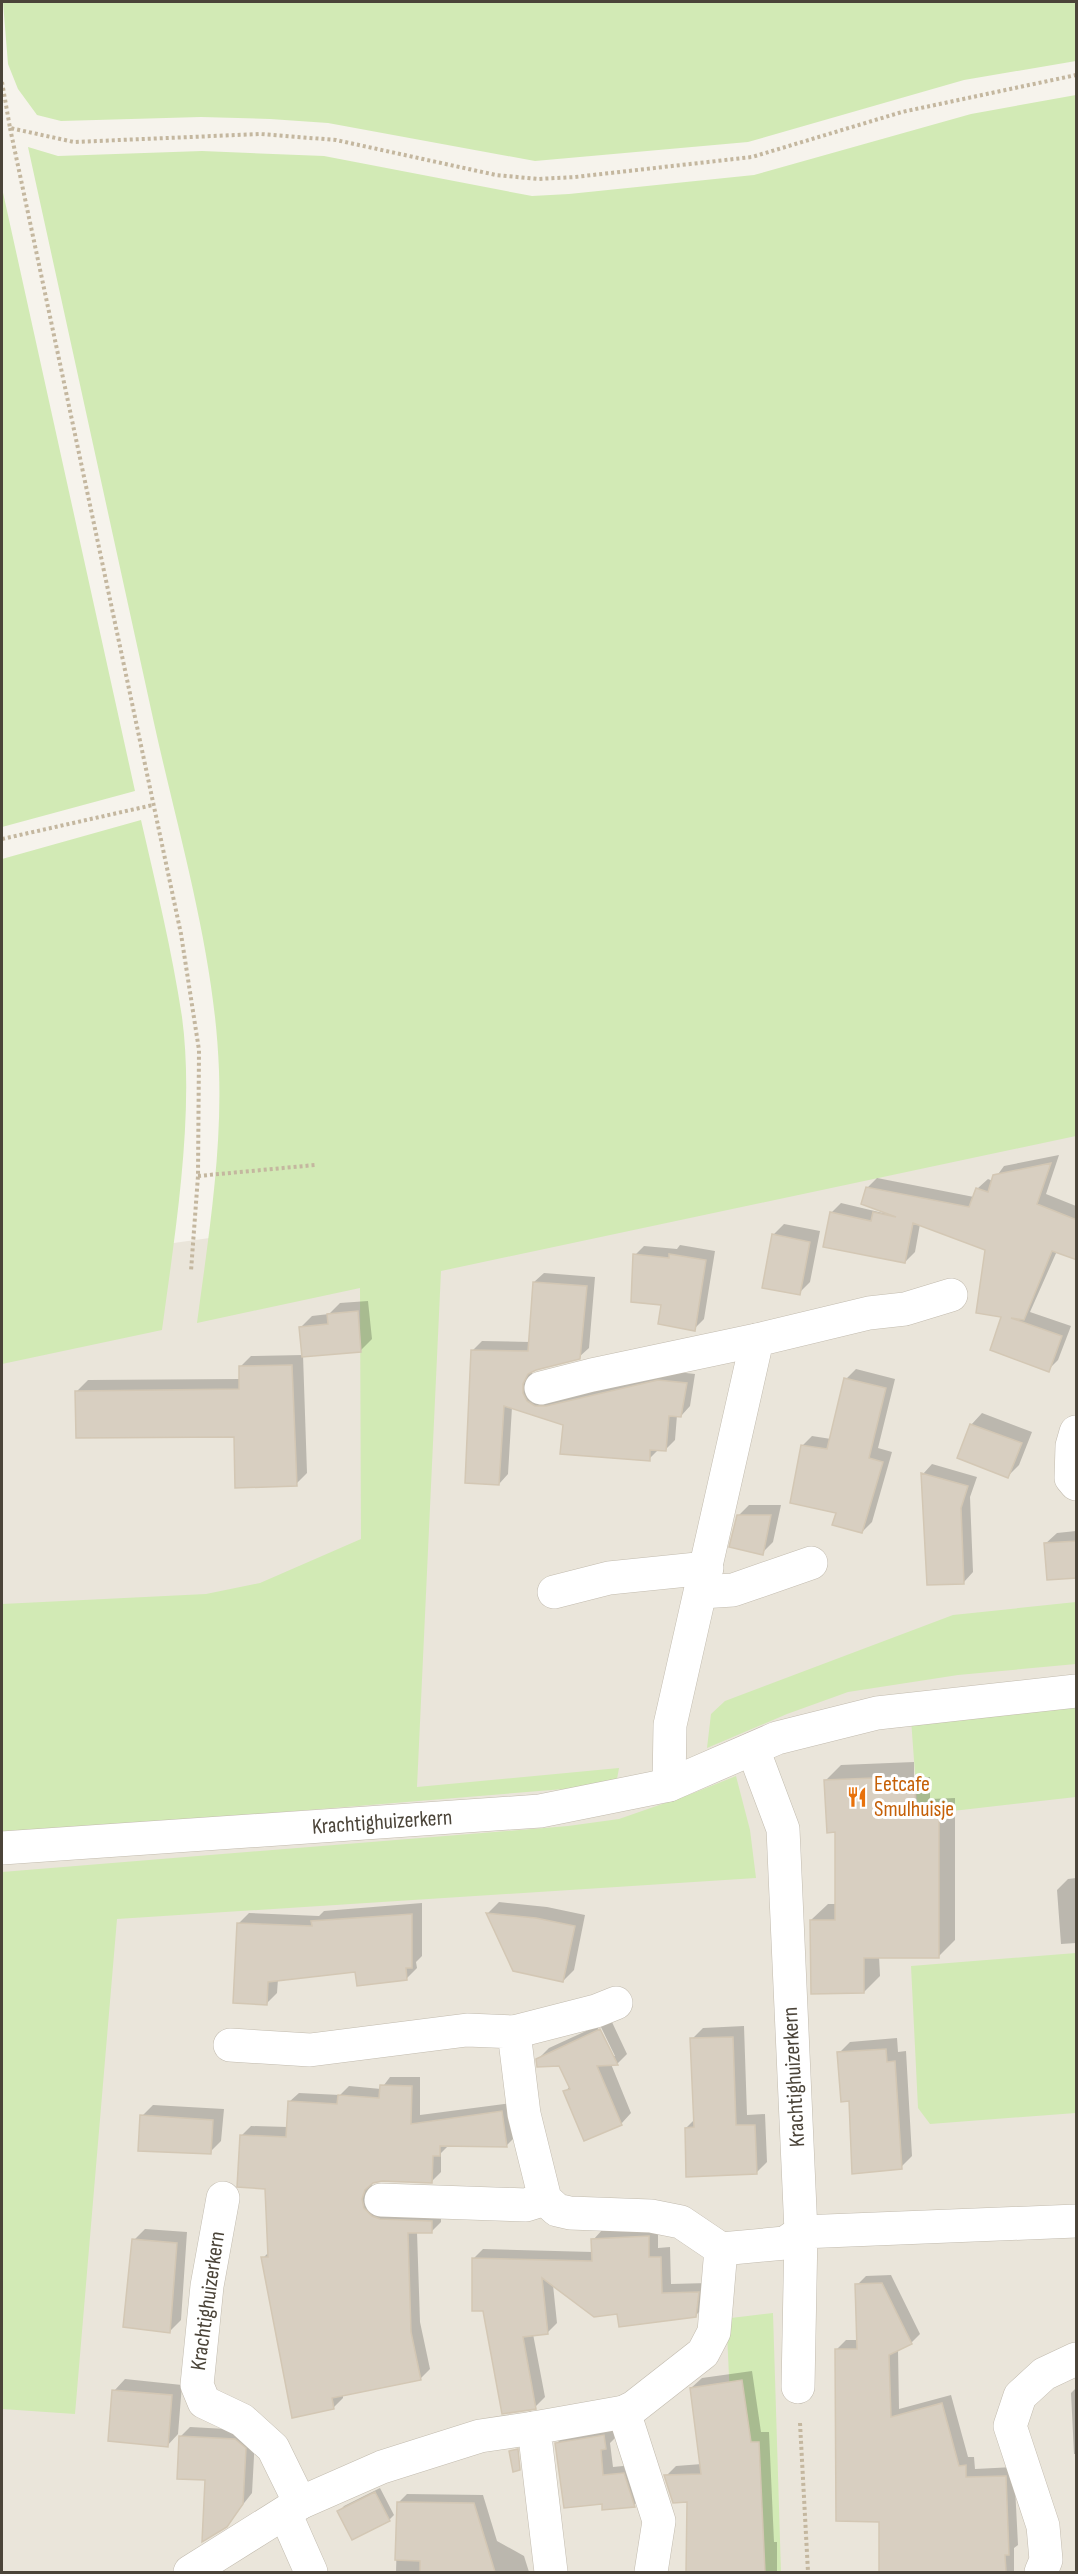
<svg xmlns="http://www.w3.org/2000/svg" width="1078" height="2574" font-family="'Sofia Sans Condensed',sans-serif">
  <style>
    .residential { fill: #eae5da }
    .green { fill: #d2eab5 }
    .shadow { fill: #0003 }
    .building { fill: #d8cfc1; stroke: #d3c7b4; stroke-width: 1.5 }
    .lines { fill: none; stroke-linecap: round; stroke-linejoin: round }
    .minor-casing { stroke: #c2bbae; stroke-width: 34 }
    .path { stroke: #c4b79f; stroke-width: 4; stroke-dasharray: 3 3; stroke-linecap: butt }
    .minor { stroke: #fff; stroke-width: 33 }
    .labels { text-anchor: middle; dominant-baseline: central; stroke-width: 6; stroke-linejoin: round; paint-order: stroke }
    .food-label { font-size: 22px; fill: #c56008; stroke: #fff; text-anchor: start }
    .street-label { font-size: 22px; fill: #4b4439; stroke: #fff }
  </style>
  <rect width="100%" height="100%" fill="#f6f3ec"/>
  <path class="residential" d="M 1076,1117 L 1076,2572 L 2,2572 L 2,1267 Z"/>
  <path class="green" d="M 3,2 L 1076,2 L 1076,61 L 964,80 L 748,142 L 535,161 L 328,123 L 270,119 L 201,117 L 61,121 L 37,115 L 18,89 L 8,64 Z
    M 1076,95 L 1076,1136 L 441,1271 L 417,1787 L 619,1768 L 617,1779 L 589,1787 L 2,1835 L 2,1604 L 206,1594 L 260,1583 L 361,1539 L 360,1288 L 197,1323 C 208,1240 222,1155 219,1071 C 215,955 179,836 154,723 C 112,531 70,339 28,147 L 58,156 L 202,151 L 324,156 L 532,196 L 569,194 L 754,175 L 971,114 Z
    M 2,188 L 135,791 L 2,827 Z
    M 141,820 C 156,885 172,951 182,1017 C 195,1114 175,1233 162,1330 L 2,1364 L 2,859 Z
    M 1076,1602 L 1076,1664 L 958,1675 L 848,1692 L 787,1714 L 707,1748 L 711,1714 L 725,1701 L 953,1615 Z
    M 1076,1701 L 1076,1797 L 918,1815 L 911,1719 Z
    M 736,1776 L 750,1830 L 756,1878 L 117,1919 L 75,2414 L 2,2409 L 2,1872 L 568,1826 L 619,1819 L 691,1794 Z
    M 1076,1953 L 1076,2113 L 930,2124 L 918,2108 L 911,1966 Z
    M 773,2313 L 781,2572 L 738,2572 L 727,2333 L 731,2318 Z"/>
  <path class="shadow" d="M 1059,1155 L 1046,1194 L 1076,1206 L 1076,1258 L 1057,1251 L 1030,1312 L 1071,1326 L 1058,1360 L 1048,1370 L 1003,1315 L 987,1249 L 920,1224 L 915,1252 L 905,1262 L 831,1213 L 841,1203 L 883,1213 L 867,1188 L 877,1178 L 974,1197 L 978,1188 L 988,1179 L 993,1181 L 1004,1166 Z
    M 784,1224 L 820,1231 L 810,1282 L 799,1293 L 773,1235 Z
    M 680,1245 L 715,1251 L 704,1319 L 694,1329 L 662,1303 L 635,1255 L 644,1246 L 677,1249 Z
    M 544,1273 L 595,1277 L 589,1348 L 579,1357 L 536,1368 L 532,1371 L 532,1382 L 668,1371 L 695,1374 L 690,1406 L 681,1416 L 677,1415 L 675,1440 L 665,1450 L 659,1449 L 649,1459 L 564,1424 L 512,1407 L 508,1474 L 499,1484 L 472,1351 L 482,1341 L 530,1342 L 534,1282 Z
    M 368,1301 L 372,1339 L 361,1350 L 303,1355 L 307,1473 L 296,1484 L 235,1435 L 77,1391 L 88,1380 L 240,1379 L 240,1367 L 251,1356 L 303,1355 L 301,1327 L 312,1316 L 329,1314 L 340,1303 Z
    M 856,1369 L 895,1379 L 878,1448 L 892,1452 L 872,1522 L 862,1532 L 802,1446 L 812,1436 L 831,1439 L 846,1379 Z
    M 982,1413 L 1032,1432 L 1019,1465 L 1008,1476 L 971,1425 Z
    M 932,1464 L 977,1477 L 970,1497 L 973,1572 L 964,1582 L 923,1474 Z
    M 749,1505 L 781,1505 L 773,1542 L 762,1553 L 738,1516 Z
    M 1076,1531 L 1076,1576 L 1045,1544 L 1057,1533 Z
    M 914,1762 L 914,1777 L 930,1777 L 930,1799 L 955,1798 L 955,1940 L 939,1956 L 879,1956 L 880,1976 L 864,1992 L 811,1920 L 828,1904 L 837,1904 L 836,1831 L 825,1781 L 841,1765 Z
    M 1076,1878 L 1076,1943 L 1061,1944 L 1057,1890 L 1068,1879 Z
    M 499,1902 L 547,1907 L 585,1915 L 574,1970 L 563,1981 L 514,1970 L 488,1913 Z
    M 422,1903 L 422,1956 L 416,1962 L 417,1968 L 406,1979 L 357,1971 L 278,1979 L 277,1993 L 267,2003 L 239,1923 L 249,1913 L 319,1916 L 324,1911 Z
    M 611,2020 L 627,2054 L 617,2064 L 611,2064 L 631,2113 L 621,2124 L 565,2092 L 570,2086 L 560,2065 L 538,2059 L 549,2048 L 597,2026 L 611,2056 L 615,2056 L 600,2025 Z
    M 744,2026 L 747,2115 L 765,2114 L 767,2162 L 756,2173 L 686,2128 L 695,2119 L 692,2039 L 703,2028 Z
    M 897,2038 L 898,2052 L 906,2051 L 912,2156 L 901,2167 L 850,2100 L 839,2053 L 850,2042 Z
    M 390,2077 L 420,2077 L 420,2115 L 511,2103 L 516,2136 L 507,2145 L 450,2144 L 441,2153 L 441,2172 L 432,2181 L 381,2180 L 373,2182 L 371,2188 L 441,2212 L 441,2222 L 431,2232 L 417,2232 L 420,2322 L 430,2369 L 420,2379 L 343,2395 L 343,2398 L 334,2407 L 293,2416 L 263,2258 L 269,2252 L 267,2188 L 242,2135 L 251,2126 L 288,2127 L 289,2102 L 299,2093 L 340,2095 L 349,2086 L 381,2089 Z
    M 153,2105 L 224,2109 L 221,2141 L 210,2152 L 142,2116 Z
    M 658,2227 L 658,2248 L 670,2247 L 671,2284 L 708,2283 L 706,2305 L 696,2315 L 618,2312 L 553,2285 L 557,2323 L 547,2333 L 533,2334 L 545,2397 L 535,2407 L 473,2259 L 483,2249 L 593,2252 L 593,2240 L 603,2229 Z
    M 145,2229 L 187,2232 L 181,2320 L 170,2331 L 134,2240 Z
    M 891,2275 L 920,2334 L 911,2343 L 898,2349 L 899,2409 L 951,2395 L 968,2457 L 974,2457 L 975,2469 L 1014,2467 L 1018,2545 L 1014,2548 L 1014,2572 L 882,2572 L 881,2520 L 837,2349 L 846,2340 L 858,2340 L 857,2285 L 866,2276 Z
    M 752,2371 L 761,2432 L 769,2432 L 774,2542 L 777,2542 L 777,2572 L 694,2572 L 688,2501 L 666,2476 L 676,2466 L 702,2464 L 691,2388 L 702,2378 Z
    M 125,2379 L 182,2385 L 178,2434 L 167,2446 L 114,2391 Z
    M 1076,2388 L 1076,2454 L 1074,2454 L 1071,2393 Z
    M 613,2426 L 615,2438 L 610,2443 L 613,2467 L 633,2465 L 643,2496 L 634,2505 L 603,2502 L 556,2444 L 566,2434 Z
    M 190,2427 L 245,2430 L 255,2438 L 252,2493 L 226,2526 L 207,2478 L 180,2437 Z
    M 380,2488 L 394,2515 L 389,2520 L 339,2512 L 344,2506 Z
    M 407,2494 L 483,2495 L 497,2541 L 524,2556 L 529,2572 L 396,2572 L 398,2503 Z"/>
  <path class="building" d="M 1051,1163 L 1037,1204 L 1077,1220 L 1077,1260 L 1052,1251 L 1024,1320 L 1011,1318 L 1062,1336 L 1049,1372 L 990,1350 L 1001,1317 L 976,1313 L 985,1250 L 913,1223 L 905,1263 L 823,1247 L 830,1212 L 871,1221 L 873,1212 L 896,1217 L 861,1204 L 866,1187 L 969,1207 L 976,1188 L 988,1192 L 993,1175 Z
    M 772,1234 L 810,1242 L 800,1295 L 762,1288 Z
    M 633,1254 L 669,1258 L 669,1254 L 706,1260 L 695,1331 L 658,1324 L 661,1305 L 631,1302 Z
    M 533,1282 L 587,1286 L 580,1359 L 536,1370 L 528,1374 L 523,1384 L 523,1393 L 527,1401 L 535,1406 L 546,1406 L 658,1380 L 687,1383 L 681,1417 L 669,1416 L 666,1451 L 650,1450 L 650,1461 L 560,1454 L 563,1425 L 504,1406 L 499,1485 L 465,1483 L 471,1350 L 528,1351 Z
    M 358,1311 L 361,1352 L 302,1357 L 299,1327 L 328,1324 L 327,1314 Z
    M 292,1365 L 297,1486 L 235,1488 L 234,1437 L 76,1438 L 75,1391 L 239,1389 L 239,1366 Z
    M 844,1378 L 886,1388 L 869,1458 L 883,1462 L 862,1533 L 832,1525 L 836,1513 L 790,1503 L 801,1445 L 827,1449 Z
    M 970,1424 L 1022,1443 L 1008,1478 L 957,1458 Z
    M 921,1473 L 968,1486 L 961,1508 L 964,1584 L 927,1585 Z
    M 737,1515 L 771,1515 L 763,1555 L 729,1547 Z
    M 1077,1541 L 1077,1578 L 1047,1580 L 1044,1543 Z
    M 899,1777 L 899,1793 L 915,1792 L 915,1814 L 939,1813 L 939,1958 L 864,1958 L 864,1993 L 811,1994 L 810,1920 L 835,1920 L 835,1832 L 827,1833 L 824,1780 Z
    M 486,1913 L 536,1918 L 575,1926 L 563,1982 L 513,1971 Z
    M 412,1914 L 412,1968 L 406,1968 L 407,1980 L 357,1986 L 355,1972 L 268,1982 L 267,2005 L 233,2003 L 237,1923 L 312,1926 L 311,1921 Z
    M 600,2029 L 618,2065 L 597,2066 L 622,2125 L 584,2141 L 563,2091 L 570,2089 L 559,2066 L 537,2067 L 536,2059 Z
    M 733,2037 L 736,2125 L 755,2125 L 757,2174 L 686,2177 L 685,2128 L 694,2127 L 690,2038 Z
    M 886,2049 L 887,2062 L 895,2061 L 902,2169 L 852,2174 L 849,2101 L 841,2102 L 837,2052 Z
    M 380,2085 L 412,2086 L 411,2124 L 502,2111 L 507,2147 L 440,2146 L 440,2156 L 433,2156 L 432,2183 L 382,2181 L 373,2183 L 365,2190 L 362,2199 L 364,2208 L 372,2216 L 380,2219 L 432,2221 L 432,2233 L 408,2233 L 411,2332 L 421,2380 L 332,2398 L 334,2409 L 292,2418 L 261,2257 L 268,2257 L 265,2189 L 237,2187 L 240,2135 L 286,2137 L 288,2101 L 337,2104 L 338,2095 L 379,2098 Z
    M 140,2115 L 213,2120 L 211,2154 L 138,2151 Z
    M 649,2236 L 649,2257 L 661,2257 L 662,2293 L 699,2292 L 696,2317 L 619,2327 L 617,2314 L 594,2317 L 542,2278 L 548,2334 L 523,2337 L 536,2409 L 502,2414 L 483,2311 L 472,2311 L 472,2258 L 592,2261 L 591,2239 Z
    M 132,2239 L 177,2243 L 170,2333 L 123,2327 Z
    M 882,2283 L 912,2344 L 889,2355 L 891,2417 L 942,2403 L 959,2466 L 966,2465 L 966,2477 L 1006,2476 L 1009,2555 L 1005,2555 L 1006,2572 L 879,2572 L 879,2522 L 836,2521 L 835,2349 L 857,2349 L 855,2284 Z
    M 742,2380 L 751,2442 L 759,2442 L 765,2572 L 686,2572 L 687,2502 L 673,2503 L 664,2475 L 701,2474 L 690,2388 Z
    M 112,2390 L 172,2395 L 168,2447 L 108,2441 Z
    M 604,2435 L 606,2449 L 601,2450 L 603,2475 L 624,2473 L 635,2507 L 602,2510 L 602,2504 L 564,2508 L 555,2443 Z
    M 179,2436 L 235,2439 L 246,2448 L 243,2504 L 227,2527 L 202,2542 L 205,2480 L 177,2479 Z
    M 518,2449 L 520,2470 L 513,2472 L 509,2451 Z
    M 375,2492 L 390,2521 L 352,2540 L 337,2511 Z
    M 397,2502 L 474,2503 L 495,2572 L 420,2572 L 420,2561 L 395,2560 Z"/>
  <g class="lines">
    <g class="minor-casing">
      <g id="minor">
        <path d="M 541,1388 L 592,1375 L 757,1340"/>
        <path d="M 1076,1432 L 1072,1446 L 1071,1478 L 1076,1484"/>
        <path d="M 554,1592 L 609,1578 L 707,1568"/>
        <path d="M 701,1592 L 733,1590 L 811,1563"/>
        <path d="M 669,1785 L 670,1725 L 757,1340 L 869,1313 L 905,1309 L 951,1295"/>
        <path id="s1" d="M 2,1848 L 540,1811 L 669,1785 L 777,1738 L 877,1713 L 1076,1691"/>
        <path d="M 514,2032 L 596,2011 L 616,2003"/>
        <path d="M 230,2045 L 310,2050 L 467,2030 L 514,2032 L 524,2114 L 545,2199 L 557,2210 L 570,2213 L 651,2216 L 681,2222 L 721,2249 L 785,2243 L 801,2232 L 783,1829 L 753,1749"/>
        <path d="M 223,2198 L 207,2286 L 197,2385 L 204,2402 L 242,2420 L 273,2448 L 300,2503"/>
        <path d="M 381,2200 L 526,2205 L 545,2199"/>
        <path d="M 798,2387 L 801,2232 L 1076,2221"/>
        <path d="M 624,2412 L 659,2521 L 651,2572"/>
        <path d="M 285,2513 L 311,2572"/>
        <path d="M 190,2572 L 300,2503 L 382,2467 L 480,2436 L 534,2428"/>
        <path d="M 551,2572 L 534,2428 L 624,2412 L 634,2407 L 703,2353 L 714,2332 L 721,2249"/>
        <path d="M 1041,2572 L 1046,2560 L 1043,2526 L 1010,2426 L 1020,2396 L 1044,2374 L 1076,2359"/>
      </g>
    </g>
    <path class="path" d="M 2,82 L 10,128 L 74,142 L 260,134 L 336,140 L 496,175 L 538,179 L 575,177 L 752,157 L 902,112 L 1076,75
      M 10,128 L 181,934 L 199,1050 L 198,1176 L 191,1271
      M 2,839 L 153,805
      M 198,1176 L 315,1165
      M 800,2423 L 808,2572"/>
    <use href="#minor" class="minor"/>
  </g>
  <defs>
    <g id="restaurant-bare" transform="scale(1.62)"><path d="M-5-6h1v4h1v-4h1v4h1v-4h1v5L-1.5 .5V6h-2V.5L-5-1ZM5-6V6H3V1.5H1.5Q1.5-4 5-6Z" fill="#e8710a" stroke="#fff" stroke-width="2.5" paint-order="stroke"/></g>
  </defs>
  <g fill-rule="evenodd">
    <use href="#restaurant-bare" x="857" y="1797"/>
  </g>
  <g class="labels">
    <g class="food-label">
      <text x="874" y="1784">Eetcafe<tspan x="874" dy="25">Smulhuisje</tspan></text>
    </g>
    <g class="street-label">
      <text stroke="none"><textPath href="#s1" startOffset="381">Krachtighuizerkern</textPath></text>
      <text transform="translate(794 2077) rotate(-93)">Krachtighuizerkern</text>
      <text transform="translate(208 2301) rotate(-82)">Krachtighuizerkern</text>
    </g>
  </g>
  <rect width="1078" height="2574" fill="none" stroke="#4b4439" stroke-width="6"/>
</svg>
